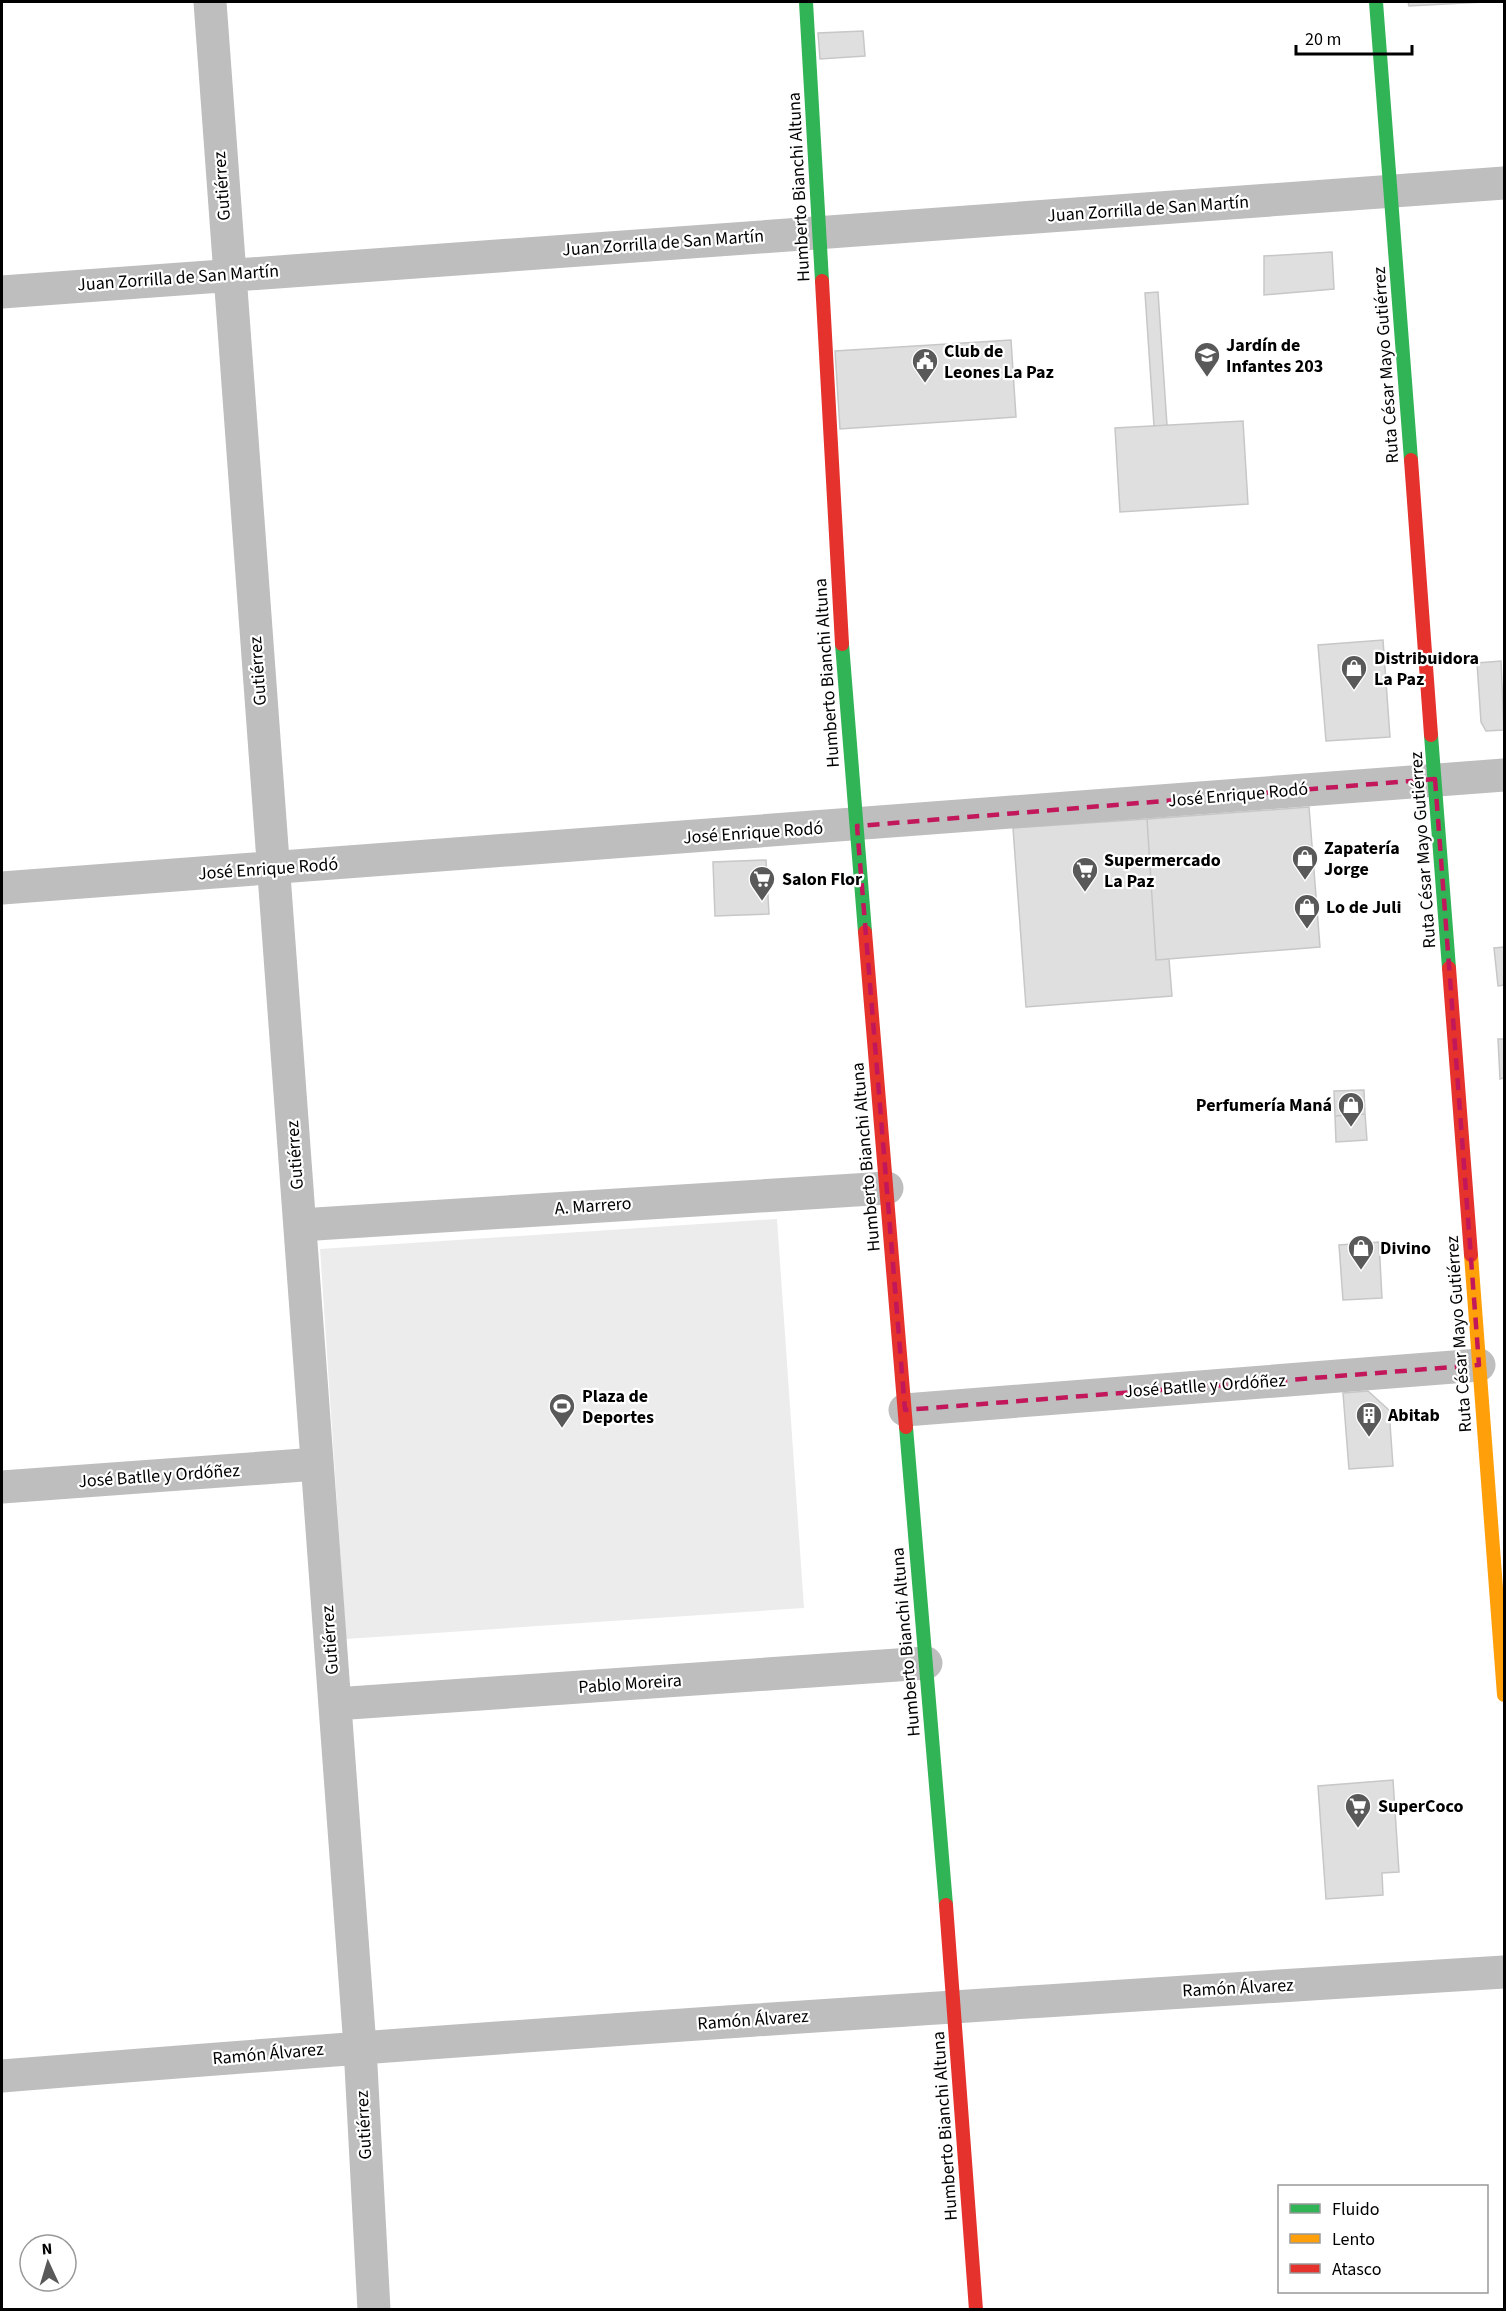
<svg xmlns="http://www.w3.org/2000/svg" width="1506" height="2311" font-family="'Source Sans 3',sans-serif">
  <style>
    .park { fill: #ececec }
    .building { fill: #dfdfdf; stroke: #c7c7c7; stroke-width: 1.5 }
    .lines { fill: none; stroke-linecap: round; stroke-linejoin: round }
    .street { stroke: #bebebe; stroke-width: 33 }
    .fast { stroke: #30b455; stroke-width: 14 }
    .slow { stroke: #ff9f0a; stroke-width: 14 }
    .jam { stroke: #e5322d; stroke-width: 14 }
    .marked { fill: none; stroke: #c2185b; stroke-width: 4.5; stroke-dasharray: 12 8; stroke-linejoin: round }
    .labels { text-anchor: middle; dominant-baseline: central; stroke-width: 4.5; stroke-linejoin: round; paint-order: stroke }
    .street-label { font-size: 18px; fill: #000; stroke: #fff }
    .poi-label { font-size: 18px; font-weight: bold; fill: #000; stroke: #fff; text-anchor: start }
  </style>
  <rect width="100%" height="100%" fill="#fff"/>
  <path class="park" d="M 777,1219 L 804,1608 L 346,1639 L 320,1249 Z"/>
  <path class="building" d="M 1408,2 L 1484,2 L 1409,6 Z
    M 863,31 L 865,56 L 820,59 L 818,33 Z
    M 1332,252 L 1334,289 L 1264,295 L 1264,256 Z
    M 1158,292 L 1167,425 L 1154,426 L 1145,293 Z
    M 1011,340 L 1016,417 L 840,429 L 835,351 Z
    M 1243,421 L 1248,504 L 1120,512 L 1115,428 Z
    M 1383,640 L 1390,737 L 1326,741 L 1318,645 Z
    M 1501,661 L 1504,730 L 1486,731 L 1481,722 L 1477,663 Z
    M 1309,807 L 1320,947 L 1156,960 L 1147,819 Z
    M 1147,819 L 1156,960 L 1169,959 L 1172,996 L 1026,1007 L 1013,828 Z
    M 766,860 L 769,914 L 715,916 L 713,862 Z
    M 1504,947 L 1504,985 L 1498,986 L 1494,948 Z
    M 1498,1039 L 1504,1039 L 1504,1078 L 1500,1079 Z
    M 1364,1090 L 1365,1114 L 1335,1116 L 1334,1091 Z
    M 1365,1114 L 1367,1140 L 1336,1142 L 1335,1116 Z
    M 1379,1242 L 1382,1298 L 1343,1300 L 1339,1245 Z
    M 1368,1391 L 1389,1410 L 1393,1466 L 1349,1469 L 1343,1393 Z
    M 1393,1780 L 1399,1872 L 1382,1873 L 1383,1895 L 1326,1899 L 1318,1786 Z"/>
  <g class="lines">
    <path class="street" d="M 210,2 L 360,2047 L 374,2310
      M 2,292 L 1504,183
      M 2,888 L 1504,775
      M 300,1225 L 887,1188
      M 905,1410 L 1479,1365
      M 2,1487 L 317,1464
      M 335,1704 L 926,1663
      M 2,2076 C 502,2035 1003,2003 1504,1972"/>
    <path class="fast" d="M 806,2 L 822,281
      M 1376,2 L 1411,460
      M 842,644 L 865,932
      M 1431,735 L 1449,968
      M 906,1427 L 946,1905"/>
    <path class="slow" d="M 1471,1255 L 1504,1695"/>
    <path class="jam" d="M 822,281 L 842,644
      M 1411,460 L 1431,735
      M 865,932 L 906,1427
      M 1449,968 L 1471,1255
      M 946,1905 L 976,2310"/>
  </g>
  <path class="marked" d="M 1435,779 L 1479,1365 L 905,1410 L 857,826 Z"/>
  <defs>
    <g id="school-pin" transform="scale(1.35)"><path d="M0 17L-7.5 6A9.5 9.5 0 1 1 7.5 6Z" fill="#595959" stroke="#fff"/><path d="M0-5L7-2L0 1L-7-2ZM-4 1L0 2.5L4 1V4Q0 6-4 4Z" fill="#fff"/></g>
    <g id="civic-pin" transform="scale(1.35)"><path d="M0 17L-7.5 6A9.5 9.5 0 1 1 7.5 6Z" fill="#595959" stroke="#fff"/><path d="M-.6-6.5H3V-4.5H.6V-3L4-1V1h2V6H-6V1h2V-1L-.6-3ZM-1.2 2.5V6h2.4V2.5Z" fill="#fff"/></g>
    <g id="shop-pin" transform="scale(1.35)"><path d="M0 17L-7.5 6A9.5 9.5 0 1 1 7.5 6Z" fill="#595959" stroke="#fff"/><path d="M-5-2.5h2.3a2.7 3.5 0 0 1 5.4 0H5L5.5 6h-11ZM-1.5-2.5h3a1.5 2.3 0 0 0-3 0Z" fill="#fff"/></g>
    <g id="supermarket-pin" transform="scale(1.35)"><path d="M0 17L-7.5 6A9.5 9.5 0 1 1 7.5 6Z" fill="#595959" stroke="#fff"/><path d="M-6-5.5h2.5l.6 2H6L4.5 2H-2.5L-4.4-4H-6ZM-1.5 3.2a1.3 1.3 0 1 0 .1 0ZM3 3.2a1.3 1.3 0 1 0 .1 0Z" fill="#fff"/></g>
    <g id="stadium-pin" transform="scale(1.35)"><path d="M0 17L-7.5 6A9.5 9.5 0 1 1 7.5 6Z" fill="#595959" stroke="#fff"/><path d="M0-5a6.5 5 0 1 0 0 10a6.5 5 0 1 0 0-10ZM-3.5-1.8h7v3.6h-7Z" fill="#fff"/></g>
    <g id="building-pin" transform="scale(1.35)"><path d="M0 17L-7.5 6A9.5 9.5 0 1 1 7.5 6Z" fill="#595959" stroke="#fff"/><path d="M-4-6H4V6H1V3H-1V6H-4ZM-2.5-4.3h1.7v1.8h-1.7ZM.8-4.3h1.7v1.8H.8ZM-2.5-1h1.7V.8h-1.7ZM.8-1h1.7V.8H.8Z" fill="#fff"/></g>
  </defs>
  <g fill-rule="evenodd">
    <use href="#school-pin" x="1207" y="355"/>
    <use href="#civic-pin" x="925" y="361"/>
    <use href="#shop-pin" x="1354" y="668"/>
    <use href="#shop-pin" x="1305" y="858"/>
    <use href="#supermarket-pin" x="1085" y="870"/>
    <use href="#supermarket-pin" x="762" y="879"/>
    <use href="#shop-pin" x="1307" y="907"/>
    <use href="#shop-pin" x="1351" y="1105"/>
    <use href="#shop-pin" x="1361" y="1248"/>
    <use href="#stadium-pin" x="562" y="1406"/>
    <use href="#building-pin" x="1369" y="1415"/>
    <use href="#supermarket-pin" x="1358" y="1806"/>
  </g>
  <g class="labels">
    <g class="street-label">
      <text transform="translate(222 186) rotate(-94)">Gutiérrez</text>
      <text transform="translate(799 187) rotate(-93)">Humberto Bianchi Altuna</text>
      <text transform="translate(1148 209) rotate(-4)">Juan Zorrilla de San Martín</text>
      <text transform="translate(663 243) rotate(-4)">Juan Zorrilla de San Martín</text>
      <text transform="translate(178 278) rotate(-4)">Juan Zorrilla de San Martín</text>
      <text transform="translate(1386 365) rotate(-94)">Ruta César Mayo Gutiérrez</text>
      <text transform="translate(258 671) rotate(-94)">Gutiérrez</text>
      <text transform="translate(827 673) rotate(-94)">Humberto Bianchi Altuna</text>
      <text transform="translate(1238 795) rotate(-5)">José Enrique Rodó</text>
      <text transform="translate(753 833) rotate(-4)">José Enrique Rodó</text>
      <text transform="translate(1423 850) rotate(-94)">Ruta César Mayo Gutiérrez</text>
      <text transform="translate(268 869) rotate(-4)">José Enrique Rodó</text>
      <text transform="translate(295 1155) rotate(-94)">Gutiérrez</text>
      <text transform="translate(866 1157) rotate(-95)">Humberto Bianchi Altuna</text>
      <text transform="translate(593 1206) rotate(-4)">A. Marrero</text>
      <text transform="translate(1459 1334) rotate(-94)">Ruta César Mayo Gutiérrez</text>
      <text transform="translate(1205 1386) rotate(-4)">José Batlle y Ordóñez</text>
      <text transform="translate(159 1476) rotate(-4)">José Batlle y Ordóñez</text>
      <text transform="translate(330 1640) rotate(-94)">Gutiérrez</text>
      <text transform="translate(906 1642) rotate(-95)">Humberto Bianchi Altuna</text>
      <text transform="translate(630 1684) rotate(-4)">Pablo Moreira</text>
      <text transform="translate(1238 1988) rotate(-3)">Ramón Álvarez</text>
      <text transform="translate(753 2020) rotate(-4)">Ramón Álvarez</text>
      <text transform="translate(268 2054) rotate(-5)">Ramón Álvarez</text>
      <text transform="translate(364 2125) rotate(-93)">Gutiérrez</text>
      <text transform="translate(945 2126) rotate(-94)">Humberto Bianchi Altuna</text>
    </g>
    <g class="poi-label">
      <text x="1226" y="345">Jardín de<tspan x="1226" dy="21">Infantes 203</tspan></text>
      <text x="944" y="351">Club de<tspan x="944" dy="21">Leones La Paz</tspan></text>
      <text x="1374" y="658">Distribuidora<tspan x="1374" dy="21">La Paz</tspan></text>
      <text x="1324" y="848">Zapatería<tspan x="1324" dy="21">Jorge</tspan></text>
      <text x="1104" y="860">Supermercado<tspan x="1104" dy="21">La Paz</tspan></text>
      <text x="782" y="879">Salon Flor</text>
      <text x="1326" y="907">Lo de Juli</text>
      <text x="1332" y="1105" text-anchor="end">Perfumería Maná</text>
      <text x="1380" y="1248">Divino</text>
      <text x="582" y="1396">Plaza de<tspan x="582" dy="21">Deportes</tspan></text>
      <text x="1388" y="1415">Abitab</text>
      <text x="1378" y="1806">SuperCoco</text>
    </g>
  </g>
  <rect width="1506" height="2311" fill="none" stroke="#000000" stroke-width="6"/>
  <rect x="1278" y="2185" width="210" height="108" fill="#ffffff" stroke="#999999" stroke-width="1.5"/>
  <rect x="1290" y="2204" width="30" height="9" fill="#30b455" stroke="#999999" stroke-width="1.5"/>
  <text x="1332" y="2215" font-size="18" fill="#000000">Fluido</text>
  <rect x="1290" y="2234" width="30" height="9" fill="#ff9f0a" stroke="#999999" stroke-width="1.5"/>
  <text x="1332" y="2245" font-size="18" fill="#000000">Lento</text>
  <rect x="1290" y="2264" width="30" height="9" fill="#e5322d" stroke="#999999" stroke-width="1.5"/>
  <text x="1332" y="2275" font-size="18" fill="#000000">Atasco</text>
  <g transform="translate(48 2263) rotate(356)"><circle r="28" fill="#ffffff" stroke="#999999" stroke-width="1.5"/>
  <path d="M0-4.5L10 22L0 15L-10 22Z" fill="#595959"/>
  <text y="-9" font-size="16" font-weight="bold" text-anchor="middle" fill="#000000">N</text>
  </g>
  <path d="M1296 45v9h116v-9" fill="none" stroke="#000000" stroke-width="3"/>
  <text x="1305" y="45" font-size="18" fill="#000000" stroke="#ffffff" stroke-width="4.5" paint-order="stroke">20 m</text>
</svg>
